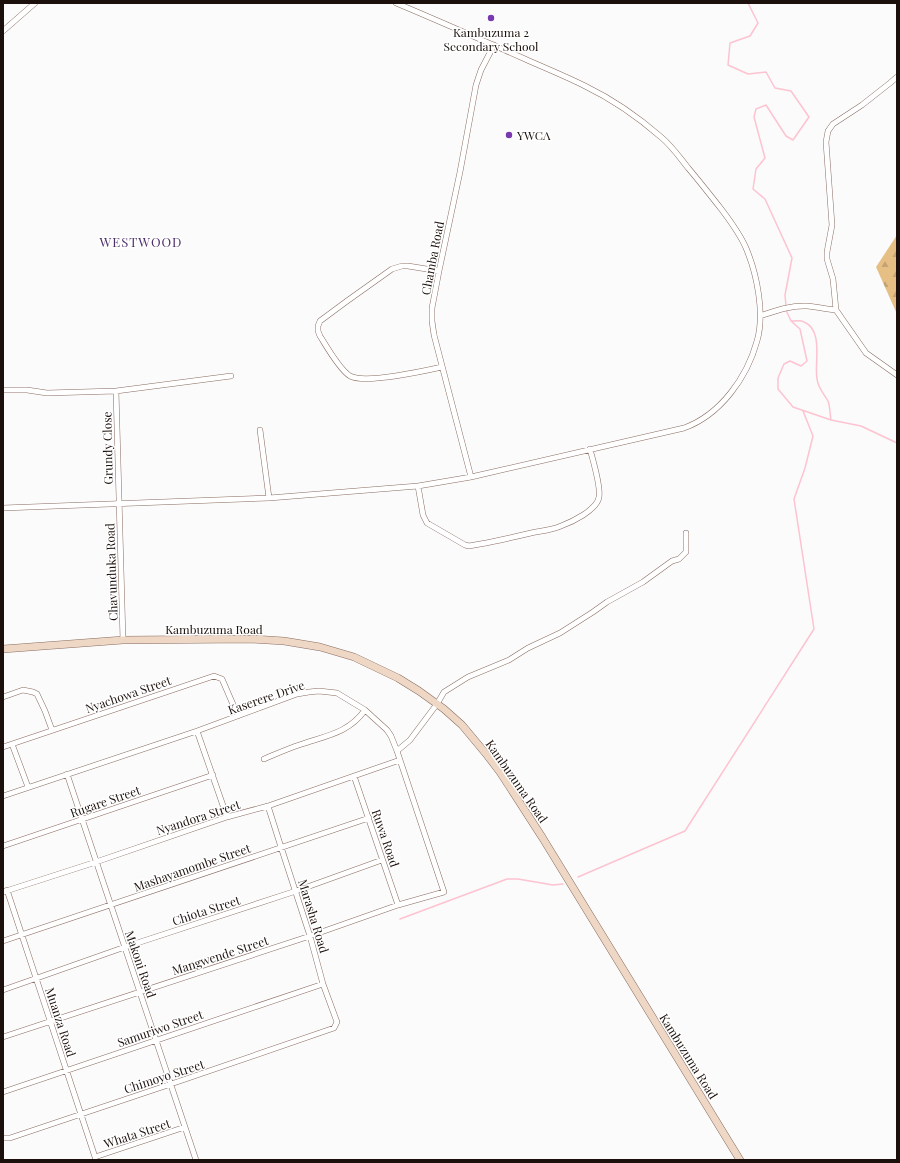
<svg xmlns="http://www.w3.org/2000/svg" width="900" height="1163" font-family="'Playfair Display',serif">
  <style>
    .forest { fill: url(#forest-firs) }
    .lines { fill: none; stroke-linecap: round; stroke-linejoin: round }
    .stream { stroke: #fdc3d1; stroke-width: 1.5 }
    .street-casing { stroke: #8a6c62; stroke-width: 6 }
    .secondary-casing { stroke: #8a6c62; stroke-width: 8 }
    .street { stroke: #fff; stroke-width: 5 }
    .secondary { stroke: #eed7c5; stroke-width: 7 }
    .poi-dot { fill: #793aaf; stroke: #fff; stroke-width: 1.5 }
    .labels { text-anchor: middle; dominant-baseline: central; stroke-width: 3; stroke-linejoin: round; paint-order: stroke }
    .poi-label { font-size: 12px; fill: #1b100c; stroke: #fff }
    .street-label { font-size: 12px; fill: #1b100c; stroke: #fff }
    .neighbourhood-label { font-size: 13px; letter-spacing: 1px; fill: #4d306a; stroke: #fff }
  </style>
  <defs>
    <pattern id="forest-firs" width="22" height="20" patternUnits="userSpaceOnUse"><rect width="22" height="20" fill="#e6bf85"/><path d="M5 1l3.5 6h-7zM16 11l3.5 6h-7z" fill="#c5a372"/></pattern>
  </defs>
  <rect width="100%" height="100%" fill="#fafbfa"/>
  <path class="forest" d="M 897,235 L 897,314 L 876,267 Z"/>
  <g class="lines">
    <path class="stream" d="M 748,3 L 758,23 L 750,36 L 730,43 L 728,65 L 748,74 L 766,72 L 775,88 L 791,91 L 809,117 L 793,140 L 786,136 L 766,105 L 756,109 L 754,117 L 765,158 L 756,169 L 753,189 L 765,199 L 792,258 L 785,295 L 786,306
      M 786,310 L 791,321 L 800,329 L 807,361 L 801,366 L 790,361 L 784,364 L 778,378 L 778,389 L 793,407 L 831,420 L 861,426 L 897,443
      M 792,321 C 796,321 801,320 804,322 C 824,330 814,364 817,379 C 818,388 824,394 828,401 C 830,406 830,414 831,420
      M 578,877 L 685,831 L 814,629 L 794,499 L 805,468 L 813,436 L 803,411
      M 400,919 L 507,879 L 518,879 L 553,885 L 563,884"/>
    <g class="street-casing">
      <path id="street" d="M 3,31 L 35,3
        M 897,77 L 890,83 L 862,105 L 833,124 L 828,131 L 826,142 L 832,225 L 827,252 L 827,259 L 833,279 L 836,310 L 866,353 L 897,375
        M 439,271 L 408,266 L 402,266 L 392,269 L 347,301 L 320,321 L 318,326 L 318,331 L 320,336 C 327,347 339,369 350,376 C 365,384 424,371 442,367
        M 760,316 C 775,311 791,305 807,306 C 817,307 826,309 836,310
        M 3,390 L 27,390 L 47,393 L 116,391 L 231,376
        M 116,391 L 123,640
        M 260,430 L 269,498
        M 471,477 L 434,335 L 432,321 L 432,308 L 439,271 L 460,172 L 476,85 L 481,70 L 494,45
        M 418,486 L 423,515 L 427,523 L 465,545 L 469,546 L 480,544 C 497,541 514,537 531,533 C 541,531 552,530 561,526 C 572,522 597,510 599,497 C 601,486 593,461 590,449
        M 3,508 L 269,498 L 418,486 L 471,477 L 684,428 C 720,415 747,378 757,341 C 765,314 757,274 746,248 C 740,234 731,222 722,210 C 711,196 700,182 689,169 C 680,158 672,146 661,137 C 638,117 612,99 585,86 C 565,76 545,68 525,59 C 482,40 439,21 396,3
        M 3,697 L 23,690 L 33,692 L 37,694 L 45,711 L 52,730
        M 197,731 L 227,817
        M 12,744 L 28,787
        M 3,747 L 214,676 L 222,679 L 238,716
        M 397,751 L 410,740 L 437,704 L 444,692 L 468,677 L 509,660 L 528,648 L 560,633 L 593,612 L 607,602 L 643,582 L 672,561 L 679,559 L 686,552 L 686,533
        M 264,759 C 276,754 287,749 299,745 C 324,736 348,734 365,710
        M 67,774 L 196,1160
        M 354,776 L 398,905
        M 3,796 L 197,731 L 297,694 L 309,692 L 319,691 L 337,693 L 365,710 L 387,730 L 391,736 L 397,751 L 444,892 L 398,905 L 310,936 L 3,1037
        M 3,846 L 213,775
        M 7,890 L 96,1160
        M 3,892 L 96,862 L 227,817 L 268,806 L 400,760
        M 3,941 L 369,818
        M 3,990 L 125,947 L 296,891 L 382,860
        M 3,1092 L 323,984
        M 3,1138 L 10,1138 L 171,1084 L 334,1028 L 337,1022 L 323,984 L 310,936 L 281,847 L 268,806
        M 95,1157 L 185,1127"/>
    </g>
    <g class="secondary-casing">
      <path id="secondary" d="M 3,649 L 123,640 L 252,639 L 284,641 L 320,647 L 354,657 L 398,678 L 419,691 L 444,709 L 462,725 L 487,755 L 500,772 L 542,837 L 740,1160"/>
    </g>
    <use href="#street" class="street"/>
    <use href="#secondary" class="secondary"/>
  </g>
  <g class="poi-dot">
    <circle cx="491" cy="18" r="4"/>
    <circle cx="509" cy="135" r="4"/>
  </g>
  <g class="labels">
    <g class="poi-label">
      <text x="491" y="32">Kambuzuma 2<tspan x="491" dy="14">Secondary School</tspan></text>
      <text x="517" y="135" text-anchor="start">YWCA</text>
    </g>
    <g class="street-label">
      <text transform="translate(432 258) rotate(-79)">Chamba Road</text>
      <text transform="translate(107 448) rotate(-91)">Grundy Close</text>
      <text transform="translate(111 572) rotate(-92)">Chavunduka Road</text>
      <text x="214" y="629">Kambuzuma Road</text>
      <text transform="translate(128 694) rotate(-19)">Nyachowa Street</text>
      <text transform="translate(266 697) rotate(-19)">Kaserere Drive</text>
      <text transform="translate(517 781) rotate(55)">Kambuzuma Road</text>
      <text transform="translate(105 801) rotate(-19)">Rugare Street</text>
      <text transform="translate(198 817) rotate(-18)">Nyandora Street</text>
      <text transform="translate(386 838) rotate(71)">Ruwa Road</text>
      <text transform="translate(192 867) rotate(-19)">Mashayamombe Street</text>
      <text transform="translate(206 910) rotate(-18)">Chiota Street</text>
      <text transform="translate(314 916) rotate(73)">Marasha Road</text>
      <text transform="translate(220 955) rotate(-18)">Mangwende Street</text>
      <text transform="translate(141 964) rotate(71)">Makoni Road</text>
      <text transform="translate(61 1022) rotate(72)">Muanza Road</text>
      <text transform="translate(160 1028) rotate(-19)">Samuriwo Street</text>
      <text transform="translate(689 1056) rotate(58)">Kambuzuma Road</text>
      <text transform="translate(164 1076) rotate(-18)">Chimoyo Street</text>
      <text transform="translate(137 1133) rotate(-18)">Whata Street</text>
    </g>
    <g class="neighbourhood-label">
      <text x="141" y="241">WESTWOOD</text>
    </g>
  </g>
  <rect width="900" height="1163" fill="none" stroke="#1b100c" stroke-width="8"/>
</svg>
